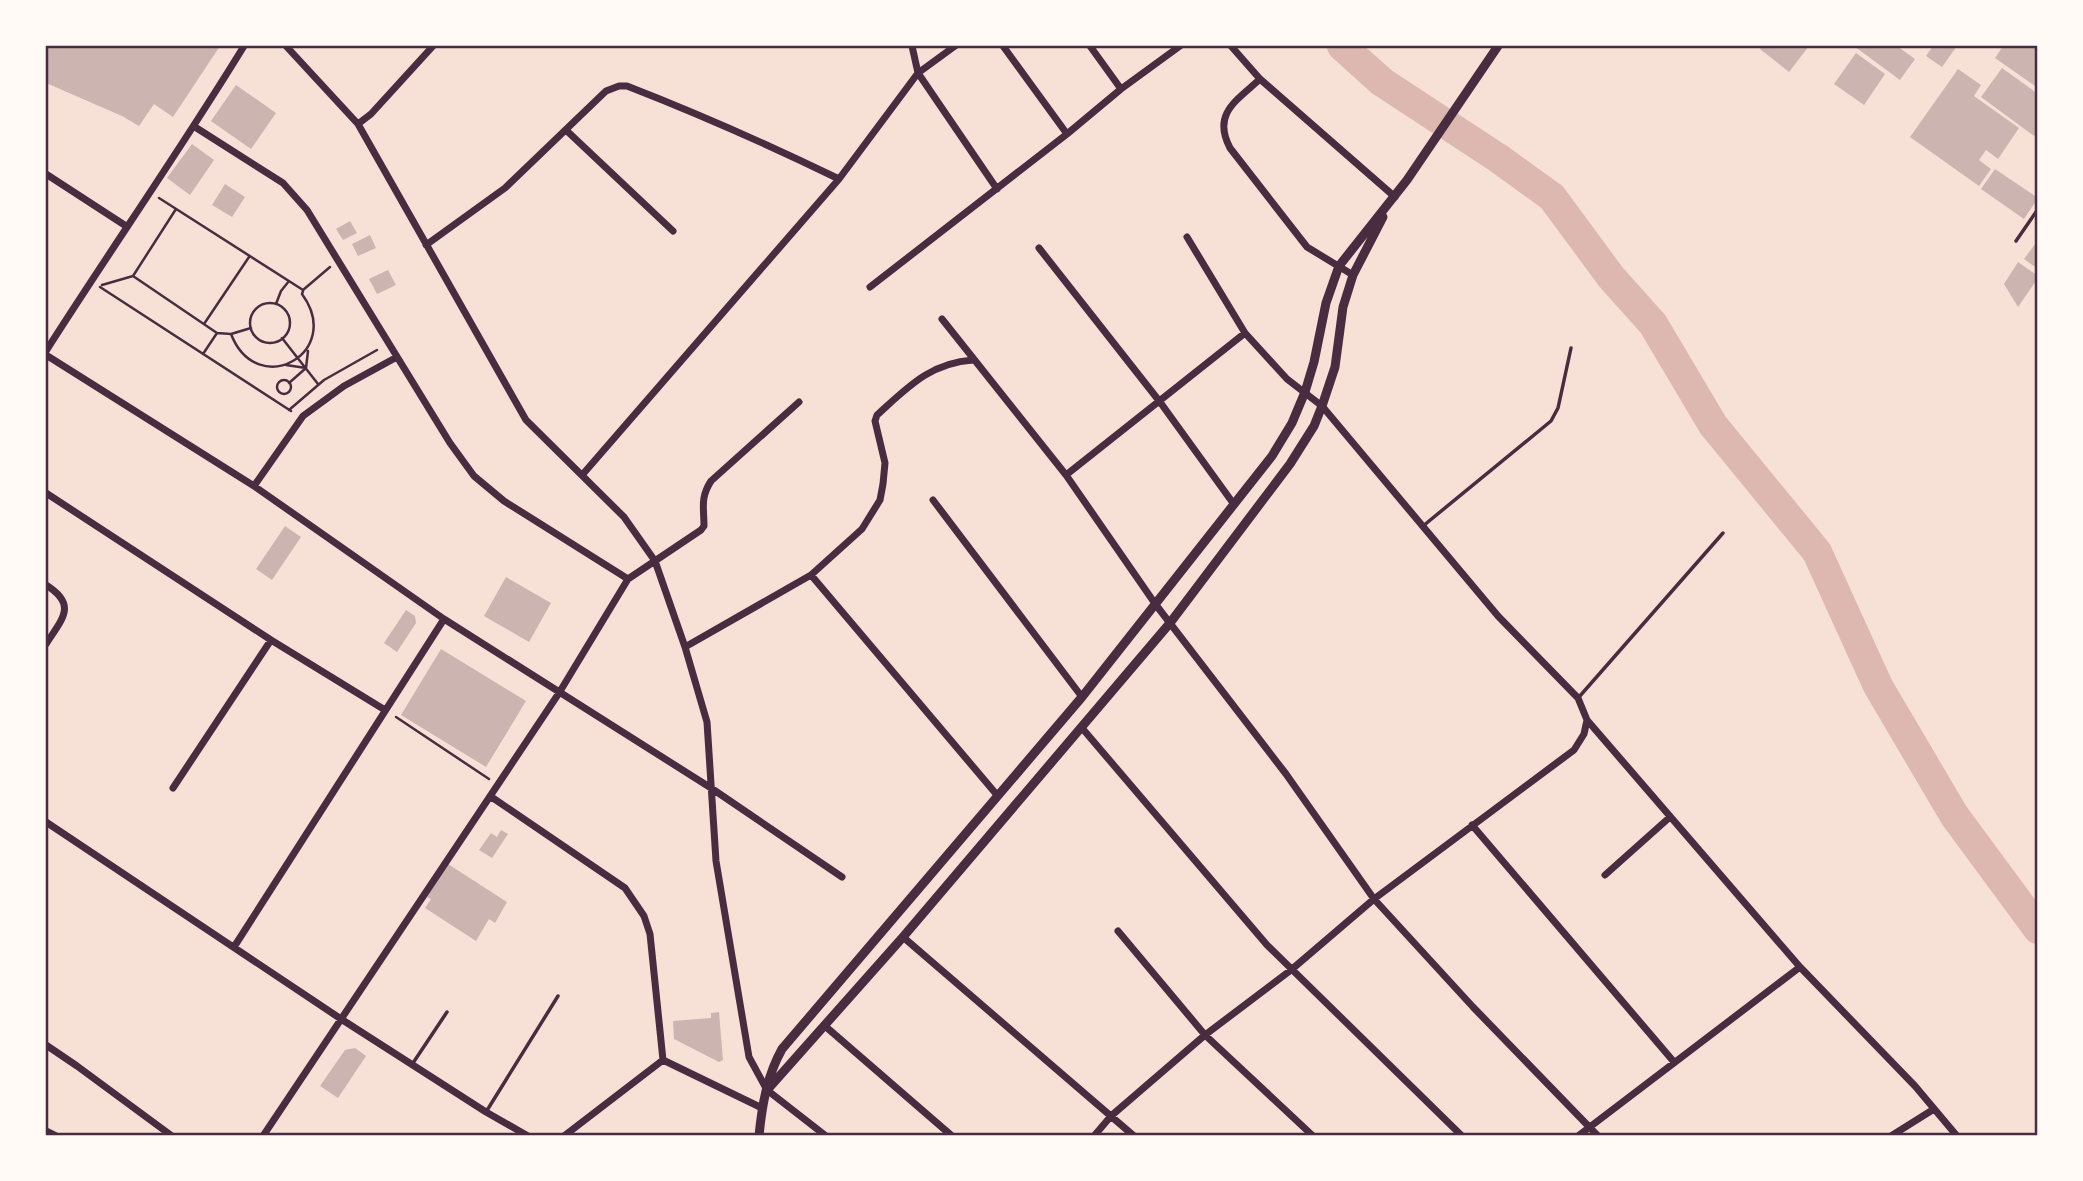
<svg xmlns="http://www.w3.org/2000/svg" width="2083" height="1181" font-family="Quicksand,sans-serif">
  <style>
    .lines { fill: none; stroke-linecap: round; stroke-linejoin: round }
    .river { stroke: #dcb8b0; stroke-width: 30 }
    .building { fill: #ccb4b1 }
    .path { stroke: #4a2c40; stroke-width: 2.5 }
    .service { stroke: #4a2c40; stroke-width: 3.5 }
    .minor { stroke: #4a2c40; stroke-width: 7 }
    .tertiary { stroke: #4a2c40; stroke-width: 9 }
    .neatline { fill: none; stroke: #4a2c40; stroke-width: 2.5 }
  </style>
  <rect width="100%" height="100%" fill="#f7e1d7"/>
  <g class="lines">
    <path class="river" d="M 1342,46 L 1382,82 L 1498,158 L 1552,197 L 1611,277 L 1653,324 L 1713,425 L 1817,552 L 1878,686 L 1954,815 L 2038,929"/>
  </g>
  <path class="building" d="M 46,46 L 220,46 L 173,117 L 154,104 L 139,126 L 122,116 L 46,83 Z
    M 1762,46 L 1809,46 L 1789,72 L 1760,49 Z
    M 1854,46 L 1897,46 L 1915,59 L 1900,80 Z
    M 1933,46 L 1957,46 L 1942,67 L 1926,56 Z
    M 2003,46 L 2038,46 L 2038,88 L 1995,58 Z
    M 1856,53 L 1885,74 L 1864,105 L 1834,84 Z
    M 2002,68 L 2038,94 L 2038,131 L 2034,136 L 1981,97 Z
    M 1958,69 L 1981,85 L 1974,96 L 2019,128 L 1998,159 L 1986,150 L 1979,160 L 1991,169 L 1979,186 L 1910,137 Z
    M 236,85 L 276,113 L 251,149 L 211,121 Z
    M 192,144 L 214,160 L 190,195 L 167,178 Z
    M 1995,169 L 2038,198 L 2024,219 L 1981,189 Z
    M 225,184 L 245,197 L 232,217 L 212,205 Z
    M 350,221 L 357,233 L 343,240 L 336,229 Z
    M 370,235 L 376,248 L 358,256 L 352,244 Z
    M 2038,240 L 2038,269 L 2024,259 Z
    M 2018,262 L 2038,276 L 2038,278 L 2018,307 L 2004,284 Z
    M 388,270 L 396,285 L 377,294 L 369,279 Z
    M 285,526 L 301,537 L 272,580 L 256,569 Z
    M 506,577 L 551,603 L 529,642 L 484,616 Z
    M 406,610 L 415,616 L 416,623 L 397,652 L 384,643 Z
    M 441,649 L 526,701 L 486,767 L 401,715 Z
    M 501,830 L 508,834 L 492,858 L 479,850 L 491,833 L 497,837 Z
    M 448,864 L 507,902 L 495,923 L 489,919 L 476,941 L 425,908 L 431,899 L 427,897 Z
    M 719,1012 L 723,1060 L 719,1062 L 674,1039 L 673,1021 L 711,1018 L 711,1013 Z
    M 355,1048 L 366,1056 L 338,1098 L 320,1086 L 345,1050 Z"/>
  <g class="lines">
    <path class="path" d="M 159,198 L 303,290 L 330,267
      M 133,276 L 176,209
      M 102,285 L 133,276 L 217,333
      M 100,287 L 291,411
      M250 323a20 20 0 1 1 40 0a20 20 0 1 1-40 0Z
      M 276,304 L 281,291 L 289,281
      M 204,324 L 249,257
      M 231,334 C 257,401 345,353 302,294 L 303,291
      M 282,338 L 318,384
      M 203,354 L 217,333 L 231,334 L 251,328
      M 286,365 L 306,368 L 289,383
      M 306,368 L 308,351
      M277 387a7 7 0 1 1 14 0a7 7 0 1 1-14 0Z
      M 289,410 L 324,380 L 377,350
      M 396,717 L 489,779"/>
    <path class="service" d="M 2016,241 L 2038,209
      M 1423,526 L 1551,421 L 1558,408 L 1571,348
      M 1579,697 L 1723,533
      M 413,1063 L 447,1012
      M 486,1112 L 558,996"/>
    <path class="minor" d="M 286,46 L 358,124 L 526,420 L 624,517 L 655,561 L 685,647 L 707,722 L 716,861 L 749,1057 L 767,1090 L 826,1136
      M 912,46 L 918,73 L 997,189
      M 1003,46 L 1067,134
      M 1090,46 L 1121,89
      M 1231,46 L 1260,79 L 1395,197
      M 1260,79 C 1236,101 1212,114 1230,148 L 1307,247 L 1353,275
      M 358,124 L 371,114 L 433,46
      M 195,127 L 283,183 L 307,210 L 450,443 L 474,476 L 504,501 L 628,579
      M 567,131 L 673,231
      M 46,174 L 126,226
      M 426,245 L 505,188 L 606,91 L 619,86 L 627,86 C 699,114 769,145 839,179
      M 1039,248 L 1160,402 L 1233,503
      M 870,287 L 1067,134 L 1121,89 L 1180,46
      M 942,319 L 1066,475 L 1156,605 L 1286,774 L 1374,899 L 1473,1007 L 1598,1136
      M 46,351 C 111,249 181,149 244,46
      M 46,355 L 254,486 L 444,619 L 711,788 L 842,877
      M 583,474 L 839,179 L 918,73 L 955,46
      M 1066,475 L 1245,333
      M 254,486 L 303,416 L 344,386 L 397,357
      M 46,493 L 271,640 L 385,710
      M 933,500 L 1082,697
      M 811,575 L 997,795
      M 46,585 C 78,605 62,619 46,644
      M 685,647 L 811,575 L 862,529 L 880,500 L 883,484 L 885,463 L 875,421 L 877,415 C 908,387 930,363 973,360
      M 1082,728 L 1267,945 L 1462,1136
      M 173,788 L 271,640
      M 490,796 L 625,888 L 644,916 L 650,934 L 663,1060 L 762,1108
      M 46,822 L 341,1019 L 486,1112 L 528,1136
      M 1472,825 L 1674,1062
      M 1605,875 L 1670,817
      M 1118,931 L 1205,1035 L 1313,1136
      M 903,937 L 1134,1136
      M 234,947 L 444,619
      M 1800,967 L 1915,1086 L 1957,1136
      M 825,1026 L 952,1136
      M 46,1045 L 77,1066 L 172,1136
      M 46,1131 L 56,1136
      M 263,1136 L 559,693 L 628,579 L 701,530 L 704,526 C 704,508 700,498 711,481 L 799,402
      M 564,1136 L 663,1060
      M 1094,1136 L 1111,1116 L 1205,1035 L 1291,970 L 1374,899 L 1574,750 L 1584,734 L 1587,720 L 1578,698 L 1498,616 L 1322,406 L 1287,379 L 1245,333 L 1187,237
      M 1578,1136 L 1800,967 L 1587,720
      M 1891,1136 L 1934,1109"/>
    <path class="tertiary" d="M 768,1089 L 903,937 L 1170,623 L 1290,464 L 1314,426 L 1322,406 L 1335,367 L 1343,307 L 1353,275 L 1383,217
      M 759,1136 C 762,1105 767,1076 782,1049 L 1082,697 L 1272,456 L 1292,423 L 1305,392 L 1314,362 L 1326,303 L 1339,266 L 1407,180 L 1498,46"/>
  </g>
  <rect width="2083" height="1181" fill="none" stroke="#fffaf5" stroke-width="94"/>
  <rect x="47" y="47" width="1989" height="1087" class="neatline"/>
</svg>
